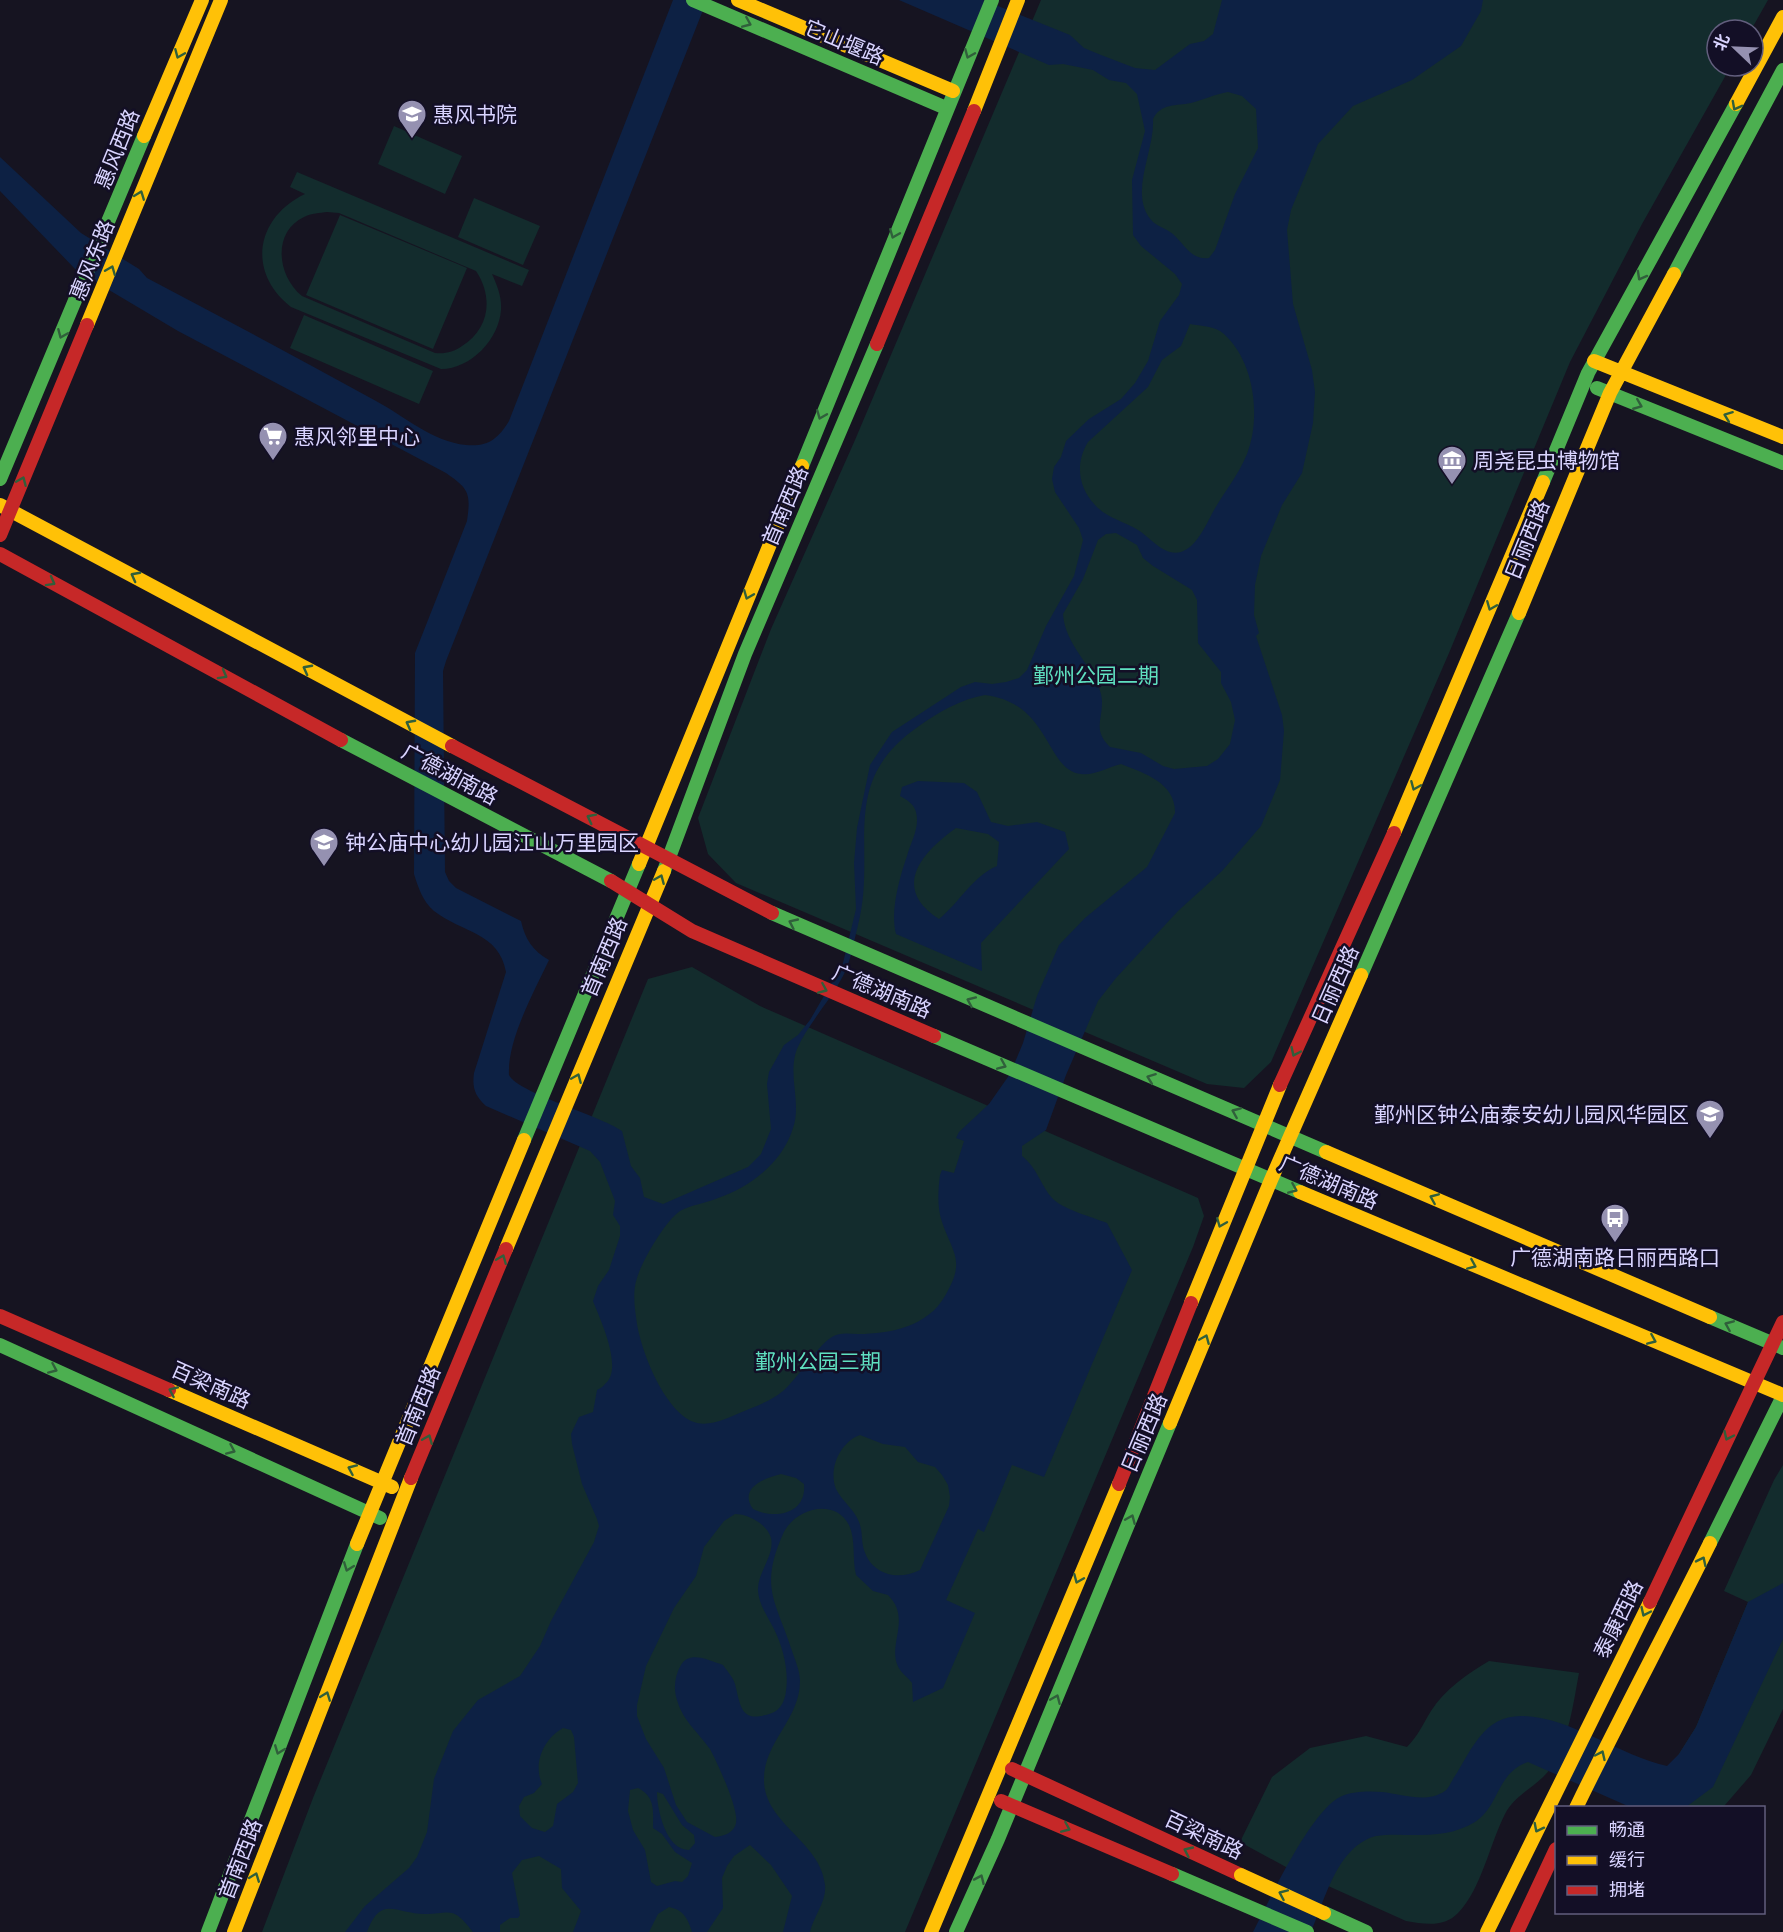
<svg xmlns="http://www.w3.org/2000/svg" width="1783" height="1932" font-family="Helvetica,'Noto Sans SC',sans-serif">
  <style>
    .green { fill: #132c2d; fill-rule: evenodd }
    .water { fill: #0d2144; fill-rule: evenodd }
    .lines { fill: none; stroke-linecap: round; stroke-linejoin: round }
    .fast { stroke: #4caf50; stroke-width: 14 }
    .slow { stroke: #ffc107; stroke-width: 14 }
    .jam { stroke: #c62828; stroke-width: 14 }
    .slow-bridge { stroke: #ffc107; stroke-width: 14 }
    .oneway { stroke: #305f3b }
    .labels { text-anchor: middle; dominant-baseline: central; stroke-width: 5; stroke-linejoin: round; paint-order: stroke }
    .street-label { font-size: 21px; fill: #d9d4ff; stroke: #130f26 }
    .poi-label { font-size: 21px; fill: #d9d4ff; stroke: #130f26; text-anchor: start }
    .park-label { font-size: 21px; fill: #5fe0c0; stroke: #130f26 }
  </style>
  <rect width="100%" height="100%" fill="#161421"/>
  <path class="green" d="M 1041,0 L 1768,0 L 1751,30 L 1717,30 L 1717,66 L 1731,66 L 1642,224 L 1570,362 L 1449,653 L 1271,1062 L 1244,1088 L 1207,1084 L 736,883 L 708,854 L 698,818 L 771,629 L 855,440 Z
    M 394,126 L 462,156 L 445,194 L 378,164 Z
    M 297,172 L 529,270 L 522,286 L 492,274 C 497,285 502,297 501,310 C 499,339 471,369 441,369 L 291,307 C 247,273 255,218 305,194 L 290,187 ZM 327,212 L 339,213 L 476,271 C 494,298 489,329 462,346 C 454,352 445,354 435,353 L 302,296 C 277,276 272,232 304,217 C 311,213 320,213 327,212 Z
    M 474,198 L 540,226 L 523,265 L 458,237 Z
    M 340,215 L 467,268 L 433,349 L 306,295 Z
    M 304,315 L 433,371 L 419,404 L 290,348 Z
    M 692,967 L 760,1006 L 1198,1198 L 1204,1216 L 1193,1247 L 905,1932 L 262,1932 L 313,1798 L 648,979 Z
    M 1783,1465 L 1783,1709 L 1751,1775 L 1725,1805 L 1721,1808 L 1656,1808 L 1679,1754 L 1696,1727 L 1748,1602 L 1724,1591 L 1774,1480 Z
    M 1489,1661 L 1579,1673 C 1573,1705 1569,1740 1550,1769 C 1538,1786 1515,1794 1505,1814 C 1490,1843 1481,1890 1458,1913 C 1444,1928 1424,1924 1406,1921 L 1286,1867 L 1240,1842 L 1272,1777 L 1310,1748 L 1366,1736 L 1407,1747 C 1418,1736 1423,1724 1431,1711 C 1445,1689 1467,1674 1489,1661 Z"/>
  <path class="water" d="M 673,0 L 707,0 L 446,661 L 443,671 L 445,872 L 449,881 L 456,888 L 521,921 C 525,939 533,951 549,960 C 534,992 507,1040 509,1075 C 518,1093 599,1115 622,1131 L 631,1166 L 640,1178 L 644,1197 L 663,1204 L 748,1167 L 761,1154 L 771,1129 L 767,1084 L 769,1072 L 784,1045 L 798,1035 L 810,1020 L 843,963 L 856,909 L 854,863 L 857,828 L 870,765 L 892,732 L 961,687 L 975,682 L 992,684 L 1006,682 L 1019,678 L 1027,670 L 1046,626 L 1074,576 L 1083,540 L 1079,528 L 1055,492 L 1052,479 L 1054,467 L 1061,457 L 1066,441 L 1089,419 L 1121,399 L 1135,383 L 1148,361 L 1160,321 L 1179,295 L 1182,284 L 1175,274 L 1141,246 L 1133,235 L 1132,180 L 1145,131 L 1137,94 L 1126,83 L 1109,80 L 1093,70 L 1063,64 L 1049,65 L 899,0 L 983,0 L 1070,35 L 1084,48 L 1101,55 L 1135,68 L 1155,70 L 1190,44 L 1204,41 L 1213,34 L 1222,0 L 1483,0 L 1481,11 L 1461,46 L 1412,80 L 1353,106 L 1318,144 L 1291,210 L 1287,230 L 1293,304 L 1312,370 L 1315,392 L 1313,423 L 1302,473 L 1282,505 L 1261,556 L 1255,585 L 1254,615 L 1259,633 L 1256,636 L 1282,715 L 1284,731 L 1280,780 L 1261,826 L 1222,871 L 1178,911 L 1116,978 L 1098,1001 L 1066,1075 L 1046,1130 L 1022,1146 L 1022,1156 C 1038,1169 1040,1184 1052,1198 C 1062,1209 1092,1217 1107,1223 L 1132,1270 L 1044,1477 L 1012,1465 L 984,1532 L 978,1529 L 946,1600 L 975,1613 L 943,1688 L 913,1702 L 912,1683 C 907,1676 900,1673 897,1664 C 889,1642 911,1618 888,1595 L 873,1591 L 856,1575 C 852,1559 856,1540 849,1525 C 834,1497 794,1509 783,1534 C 759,1588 776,1601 792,1651 C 795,1660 800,1671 800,1681 C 800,1720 763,1742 764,1781 C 765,1824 821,1842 825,1885 C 827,1901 813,1917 810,1932 L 783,1932 L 792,1896 L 771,1865 L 750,1845 L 734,1856 L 727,1866 L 722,1878 L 723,1908 L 707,1932 L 692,1932 C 688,1919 684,1910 669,1907 L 658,1914 L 649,1932 L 573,1932 L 581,1911 L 562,1888 L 561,1869 L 539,1856 L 522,1860 L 512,1873 L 520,1915 L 518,1918 L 510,1918 L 500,1925 L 500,1932 L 473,1932 C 453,1906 452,1913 425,1914 C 396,1914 381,1894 367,1932 L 345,1932 L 365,1906 L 409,1868 L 417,1857 L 427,1832 L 434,1779 L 453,1731 L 478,1700 L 520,1676 L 540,1646 L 551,1621 L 594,1542 L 599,1526 L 597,1519 L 582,1484 L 572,1444 L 571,1434 L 579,1417 L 593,1412 L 597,1390 C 600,1388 603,1387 605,1384 C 624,1369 600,1319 593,1301 L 598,1286 L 609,1270 L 620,1236 L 620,1226 L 613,1215 L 615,1201 L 600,1162 L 590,1151 L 486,1106 C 475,1096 472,1088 474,1073 L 506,972 C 499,932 462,933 434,911 C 423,902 418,887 414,874 L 415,653 L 467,521 C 471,493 469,489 446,473 L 178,331 L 77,271 L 0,191 L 0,157 L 81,233 L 139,269 L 147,278 C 223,318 300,359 376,401 C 404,416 433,442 466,445 C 488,447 498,439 509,421 ZM 1228,92 L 1242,96 L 1256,109 L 1258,148 L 1235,194 L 1215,250 L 1209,258 C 1192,260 1186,247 1176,237 C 1169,229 1160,228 1153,222 C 1127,195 1155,152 1153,119 C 1161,103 1176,106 1191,103 C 1203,100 1215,94 1228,92 ZM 1190,324 C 1201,326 1215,326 1224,334 C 1255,362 1261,418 1247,454 C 1239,474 1225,491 1214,510 C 1207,523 1197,547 1181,552 C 1164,557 1150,537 1138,530 C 1123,521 1107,518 1095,505 C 1078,487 1075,463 1088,442 L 1148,387 L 1162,360 L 1181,346 ZM 1116,533 L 1137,545 L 1143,558 L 1153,566 L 1192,590 L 1197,600 L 1198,643 L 1221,672 L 1221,683 L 1231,702 L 1235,720 L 1230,744 L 1218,759 L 1207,766 L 1174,769 L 1163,766 L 1141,753 L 1110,747 C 1090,728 1106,716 1101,694 C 1094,666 1065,646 1063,614 L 1083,579 L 1098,540 L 1106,534 ZM 985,695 C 1051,703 1045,770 1081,774 C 1094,776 1108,767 1121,764 C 1144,773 1176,783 1175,813 L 1147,867 L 1085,918 L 1059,945 L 1037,996 L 1023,1043 L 1010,1074 L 989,1104 L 959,1132 L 956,1138 L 964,1141 L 954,1173 L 942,1170 L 940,1175 C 938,1191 937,1207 942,1222 C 953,1254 966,1260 945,1296 C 928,1326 891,1334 858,1334 C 849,1334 840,1332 832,1337 C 818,1345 799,1377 783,1391 C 771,1401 756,1406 742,1412 C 727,1418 713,1426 697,1423 C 666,1415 642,1354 637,1324 C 635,1310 632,1293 637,1278 C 642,1261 665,1221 680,1211 C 690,1205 707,1203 718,1198 C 750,1187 783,1162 793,1128 C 802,1102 787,1075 797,1049 C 808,1024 830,1001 843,976 C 851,961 854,941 858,925 C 878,847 836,783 919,726 C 939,712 961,699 985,695 ZM 860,1435 L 883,1444 L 905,1447 L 918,1462 L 935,1467 L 942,1475 L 948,1485 L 950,1497 L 949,1506 L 920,1570 C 898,1581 872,1575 864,1550 C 861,1541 863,1532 859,1522 C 854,1509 842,1501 836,1489 C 828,1469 840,1442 860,1435 ZM 781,1474 L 796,1478 L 804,1484 C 807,1514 775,1520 753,1509 C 738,1488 765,1478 781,1474 ZM 735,1514 C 748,1514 767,1524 771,1538 C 775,1555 757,1573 758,1591 C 759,1605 768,1617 774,1629 C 783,1647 789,1671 786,1691 C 785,1700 781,1710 772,1713 C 741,1724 741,1708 735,1684 C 733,1677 727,1671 723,1665 C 710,1661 690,1650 681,1665 C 675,1675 673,1688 677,1700 C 683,1721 698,1732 710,1749 C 717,1762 739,1809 736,1823 C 734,1833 724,1836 715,1837 L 687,1822 L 676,1805 L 664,1768 L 646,1739 L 637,1716 L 637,1705 L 646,1666 L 674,1608 L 696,1576 L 704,1547 L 724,1521 ZM 563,1728 L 571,1730 L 574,1737 L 578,1783 L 573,1792 L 557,1804 L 553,1826 L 545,1832 L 532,1828 L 520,1816 L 519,1806 L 524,1797 L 534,1793 L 542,1784 C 533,1764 543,1739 563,1728 ZM 638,1788 C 656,1797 653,1812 653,1828 L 662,1834 L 675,1852 L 692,1863 L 688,1876 L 682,1882 L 675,1881 L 657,1886 L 651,1882 L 645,1850 L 633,1830 L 628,1811 L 630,1790 ZM 657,1792 L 663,1794 L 682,1825 L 694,1835 L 695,1843 L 689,1850 C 666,1850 657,1810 657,1792 Z
    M 918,781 L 964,783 L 977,792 L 991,822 L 1008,826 L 1037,822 L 1065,832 L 1069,849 L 981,943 L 982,971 L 896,934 C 890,912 899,879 907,856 C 911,841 920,828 916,812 C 914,804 906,799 900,796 L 902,787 ZM 956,828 L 988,834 L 999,842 L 997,866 C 973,876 959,903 939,919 C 891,888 921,853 956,828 Z
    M 1783,1583 L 1783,1639 L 1713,1787 L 1686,1807 L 1630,1807 L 1528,1762 C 1496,1773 1500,1806 1475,1822 C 1455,1834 1436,1835 1413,1835 C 1402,1835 1387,1834 1376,1836 C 1337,1846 1325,1900 1311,1932 L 1253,1932 C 1269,1901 1311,1809 1342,1796 C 1354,1791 1370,1791 1382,1792 C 1402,1794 1426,1804 1445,1791 C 1449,1788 1452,1780 1455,1776 C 1472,1749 1484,1716 1521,1716 C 1569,1716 1620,1756 1667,1766 L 1679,1754 L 1696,1727 L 1748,1602 Z"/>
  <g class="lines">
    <path class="fast" d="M 693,0 L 946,108
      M 1674,274 L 1783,70
      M 1597,388 L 1783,463
      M 802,466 L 992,0
      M 0,479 L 144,136
      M 1543,482 L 1588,373 L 1736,104
      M 341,740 L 611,881
      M 664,871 L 745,654 L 877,344
      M 772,913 L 1326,1152
      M 1361,975 L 1519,613
      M 934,1036 L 1300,1192
      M 524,1140 L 639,864
      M 1710,1317 L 1783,1348
      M 0,1345 L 380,1518
      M 1710,1543 L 1783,1396
      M 1172,1874 L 1307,1932
      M 1324,1913 L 1366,1932
      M 208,1932 L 357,1544
      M 956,1932 L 998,1839 L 1170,1423"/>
    <path class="slow" d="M 738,0 L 953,91
      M 1736,104 L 1783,17
      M 974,111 L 1018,0
      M 144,136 L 202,0
      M 87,325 L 221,0
      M 1594,361 L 1783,437
      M 0,505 L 452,746
      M 1519,613 L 1610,393 L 1674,274
      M 1394,833 L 1543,482
      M 639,864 L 802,466
      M 1326,1152 L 1710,1317
      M 1300,1192 L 1783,1395
      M 506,1249 L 664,871
      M 1191,1303 L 1280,1085
      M 169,1390 L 392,1487
      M 1170,1423 L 1271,1180 L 1361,975
      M 357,1544 L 524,1140
      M 1576,1808 C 1619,1719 1666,1632 1710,1543
      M 234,1932 L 411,1478
      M 931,1932 L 1119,1484
      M 1487,1932 L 1650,1602"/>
    <path class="jam" d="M 877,344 L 974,111
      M 0,535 L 87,325
      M 0,554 L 341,740
      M 452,746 L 772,913
      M 611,881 L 692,931 L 934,1036
      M 1280,1085 L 1394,833
      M 0,1316 L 169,1390
      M 411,1478 L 506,1249
      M 1119,1484 L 1191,1303
      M 1650,1602 L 1783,1322
      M 1012,1769 L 1241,1875
      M 1001,1801 L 1172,1874
      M 1517,1932 L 1556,1849"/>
    <path class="slow-bridge" d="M 1241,1875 L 1324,1913"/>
  </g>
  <defs><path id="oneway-chevron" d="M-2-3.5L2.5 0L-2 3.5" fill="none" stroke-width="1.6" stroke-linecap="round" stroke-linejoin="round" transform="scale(1.5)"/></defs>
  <g class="oneway">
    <use href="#oneway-chevron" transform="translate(747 23) rotate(23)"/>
    <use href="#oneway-chevron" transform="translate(179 54) rotate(113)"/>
    <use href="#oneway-chevron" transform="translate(969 54) rotate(113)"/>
    <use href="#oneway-chevron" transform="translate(1736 106) rotate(118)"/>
    <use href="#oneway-chevron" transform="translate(140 195) rotate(-69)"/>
    <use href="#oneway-chevron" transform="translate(894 234) rotate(112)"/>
    <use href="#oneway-chevron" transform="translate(111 270) rotate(-68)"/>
    <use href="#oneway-chevron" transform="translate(1641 276) rotate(119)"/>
    <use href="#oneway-chevron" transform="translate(62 334) rotate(113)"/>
    <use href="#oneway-chevron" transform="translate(1638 405) rotate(22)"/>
    <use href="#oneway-chevron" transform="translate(821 415) rotate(112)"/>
    <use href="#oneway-chevron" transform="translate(1728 416) rotate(-159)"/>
    <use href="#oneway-chevron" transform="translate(22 481) rotate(-67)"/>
    <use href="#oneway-chevron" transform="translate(135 576) rotate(-152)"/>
    <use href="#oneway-chevron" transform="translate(51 582) rotate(29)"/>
    <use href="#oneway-chevron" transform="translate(748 595) rotate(112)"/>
    <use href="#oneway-chevron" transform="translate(1491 606) rotate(112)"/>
    <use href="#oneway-chevron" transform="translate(307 669) rotate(-152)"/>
    <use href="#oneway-chevron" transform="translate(223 675) rotate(29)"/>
    <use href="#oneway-chevron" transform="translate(410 724) rotate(-152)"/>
    <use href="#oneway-chevron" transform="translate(1415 786) rotate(113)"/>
    <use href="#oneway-chevron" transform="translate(591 818) rotate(-153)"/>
    <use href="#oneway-chevron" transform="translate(660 879) rotate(-67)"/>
    <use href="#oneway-chevron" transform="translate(793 923) rotate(-155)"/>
    <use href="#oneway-chevron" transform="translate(823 989) rotate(23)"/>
    <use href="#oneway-chevron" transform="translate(971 1001) rotate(-156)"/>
    <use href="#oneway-chevron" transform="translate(1295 1052) rotate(115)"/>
    <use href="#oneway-chevron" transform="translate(1002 1065) rotate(23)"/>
    <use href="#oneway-chevron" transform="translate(577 1078) rotate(-67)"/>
    <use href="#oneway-chevron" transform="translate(1151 1078) rotate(-159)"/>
    <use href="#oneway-chevron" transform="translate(1236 1112) rotate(-157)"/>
    <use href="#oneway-chevron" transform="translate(1293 1189) rotate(23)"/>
    <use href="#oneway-chevron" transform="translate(1434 1198) rotate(-157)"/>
    <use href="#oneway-chevron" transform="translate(1221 1223) rotate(112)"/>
    <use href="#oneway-chevron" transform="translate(502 1259) rotate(-68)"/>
    <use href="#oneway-chevron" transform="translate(1472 1265) rotate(23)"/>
    <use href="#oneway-chevron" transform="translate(1729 1325) rotate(-157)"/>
    <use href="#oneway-chevron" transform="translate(1205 1339) rotate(-67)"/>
    <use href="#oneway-chevron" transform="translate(1652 1340) rotate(23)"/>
    <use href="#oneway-chevron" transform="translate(53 1369) rotate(24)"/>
    <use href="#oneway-chevron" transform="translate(173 1391) rotate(-156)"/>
    <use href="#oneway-chevron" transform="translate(1728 1436) rotate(115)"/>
    <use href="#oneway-chevron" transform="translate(428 1439) rotate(-68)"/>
    <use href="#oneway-chevron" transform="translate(231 1450) rotate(24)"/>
    <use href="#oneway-chevron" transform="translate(352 1469) rotate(-156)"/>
    <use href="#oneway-chevron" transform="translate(1131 1519) rotate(-67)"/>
    <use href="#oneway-chevron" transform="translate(1702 1561) rotate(-64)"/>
    <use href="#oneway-chevron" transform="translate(348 1567) rotate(111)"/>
    <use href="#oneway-chevron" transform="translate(1078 1579) rotate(113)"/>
    <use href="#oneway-chevron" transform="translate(1645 1612) rotate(115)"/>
    <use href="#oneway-chevron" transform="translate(326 1696) rotate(-69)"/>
    <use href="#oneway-chevron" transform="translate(1056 1699) rotate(-67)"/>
    <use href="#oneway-chevron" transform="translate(279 1750) rotate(111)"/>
    <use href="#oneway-chevron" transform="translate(1601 1755) rotate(-65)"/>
    <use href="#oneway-chevron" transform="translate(1066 1828) rotate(23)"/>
    <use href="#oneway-chevron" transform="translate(1538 1828) rotate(117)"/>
    <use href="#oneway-chevron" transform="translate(1188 1851) rotate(-155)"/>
    <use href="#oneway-chevron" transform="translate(255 1877) rotate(-69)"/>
    <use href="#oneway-chevron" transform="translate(980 1879) rotate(-66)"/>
    <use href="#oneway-chevron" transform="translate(1283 1894) rotate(-156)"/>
  </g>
  <defs>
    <g id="school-pin" transform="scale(1.5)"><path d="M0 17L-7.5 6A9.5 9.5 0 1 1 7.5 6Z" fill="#9591b1" stroke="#130f26"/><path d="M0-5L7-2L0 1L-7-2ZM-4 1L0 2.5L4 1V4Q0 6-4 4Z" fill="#fff"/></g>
    <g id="supermarket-pin" transform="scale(1.5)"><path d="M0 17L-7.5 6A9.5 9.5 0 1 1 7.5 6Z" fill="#9591b1" stroke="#130f26"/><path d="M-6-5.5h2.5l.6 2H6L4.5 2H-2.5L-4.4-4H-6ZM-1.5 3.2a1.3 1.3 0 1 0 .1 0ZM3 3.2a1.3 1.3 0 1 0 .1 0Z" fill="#fff"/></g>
    <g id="museum-pin" transform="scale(1.5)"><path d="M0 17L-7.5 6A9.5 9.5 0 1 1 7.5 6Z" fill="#9591b1" stroke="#130f26"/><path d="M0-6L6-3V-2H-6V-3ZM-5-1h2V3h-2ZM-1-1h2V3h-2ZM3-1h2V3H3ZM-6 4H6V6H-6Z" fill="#fff"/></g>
    <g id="bus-pin" transform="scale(1.5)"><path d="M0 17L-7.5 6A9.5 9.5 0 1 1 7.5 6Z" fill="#9591b1" stroke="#130f26"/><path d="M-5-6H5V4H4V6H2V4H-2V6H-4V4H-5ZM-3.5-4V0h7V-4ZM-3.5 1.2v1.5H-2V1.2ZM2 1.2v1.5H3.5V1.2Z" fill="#fff"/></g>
  </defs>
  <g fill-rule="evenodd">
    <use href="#school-pin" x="412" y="114"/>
    <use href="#supermarket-pin" x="273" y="436"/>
    <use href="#museum-pin" x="1452" y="460"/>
    <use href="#school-pin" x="324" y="842"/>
    <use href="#school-pin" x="1710" y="1114"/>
    <use href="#bus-pin" x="1615" y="1218"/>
  </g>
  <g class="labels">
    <g class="street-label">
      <text transform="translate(844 42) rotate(23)">它山堰路</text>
      <text transform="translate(117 149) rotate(-68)">惠风西路</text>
      <text transform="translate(92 260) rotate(-68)">惠风东路</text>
      <text transform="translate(785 506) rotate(-67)">首南西路</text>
      <text transform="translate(1527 540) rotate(-68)">日丽西路</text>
      <text transform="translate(450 774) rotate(28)">广德湖南路</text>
      <text transform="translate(604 957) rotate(-67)">首南西路</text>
      <text transform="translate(1335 985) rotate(-66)">日丽西路</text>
      <text transform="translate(882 991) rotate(23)">广德湖南路</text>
      <text transform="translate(1329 1182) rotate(23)">广德湖南路</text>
      <text transform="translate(211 1385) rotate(24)">百梁南路</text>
      <text transform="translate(418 1406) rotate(-68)">首南西路</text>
      <text transform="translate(1144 1433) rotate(-67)">日丽西路</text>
      <text transform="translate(1618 1619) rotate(-64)">泰康西路</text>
      <text transform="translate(1204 1835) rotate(25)">百梁南路</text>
      <text transform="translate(240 1859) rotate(-69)">首南西路</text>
    </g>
    <g class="poi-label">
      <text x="433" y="114">惠风书院</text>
      <text x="294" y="436">惠风邻里中心</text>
      <text x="1473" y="460">周尧昆虫博物馆</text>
      <text x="345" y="842">钟公庙中心幼儿园江山万里园区</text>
      <text x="1689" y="1114" text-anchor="end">鄞州区钟公庙泰安幼儿园风华园区</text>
      <text x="1615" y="1257" text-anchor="middle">广德湖南路日丽西路口</text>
    </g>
    <g class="park-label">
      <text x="1096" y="675">鄞州公园二期</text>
      <text x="818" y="1361">鄞州公园三期</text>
    </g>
  </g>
  <rect x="1555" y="1806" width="210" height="108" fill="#130f26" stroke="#625e7d" stroke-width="1.5"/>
  <rect x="1567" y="1826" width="30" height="9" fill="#4caf50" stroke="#625e7d" stroke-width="1.5"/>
  <text x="1609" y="1836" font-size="18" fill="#d9d4ff">畅通</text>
  <rect x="1567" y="1856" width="30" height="9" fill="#ffc107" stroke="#625e7d" stroke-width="1.5"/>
  <text x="1609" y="1866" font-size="18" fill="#d9d4ff">缓行</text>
  <rect x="1567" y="1886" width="30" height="9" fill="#c62828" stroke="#625e7d" stroke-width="1.5"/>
  <text x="1609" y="1896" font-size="18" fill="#d9d4ff">拥堵</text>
  <g transform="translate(1735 48) rotate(293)"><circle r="28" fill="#130f26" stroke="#625e7d" stroke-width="1.5"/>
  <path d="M0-4.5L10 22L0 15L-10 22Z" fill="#9591b1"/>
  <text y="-9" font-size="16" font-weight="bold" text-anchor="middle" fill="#d9d4ff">北</text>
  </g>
</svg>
